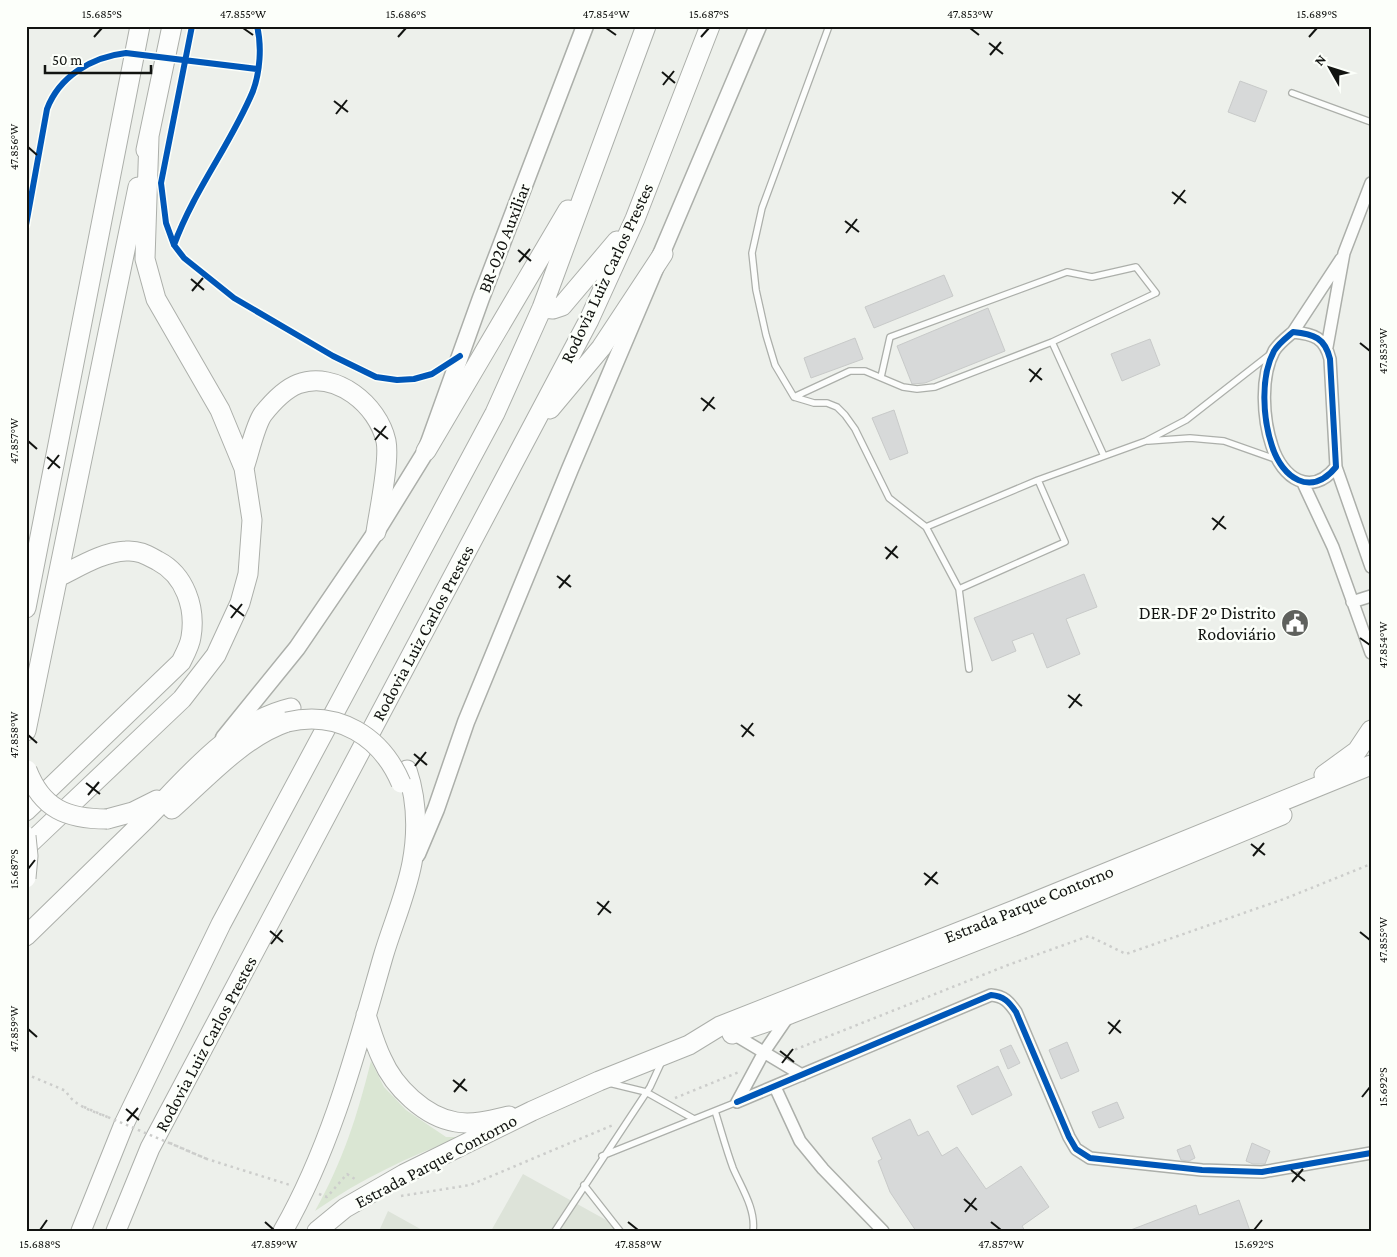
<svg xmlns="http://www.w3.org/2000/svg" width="1397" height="1257" font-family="'Crimson Pro',serif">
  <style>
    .built { fill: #dde3d9 }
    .green { fill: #dae6d3 }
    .building { fill: #d7d9d9; stroke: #c8cac9 }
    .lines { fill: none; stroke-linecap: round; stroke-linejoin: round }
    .service-casing { stroke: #acafaa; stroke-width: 8 }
    .minor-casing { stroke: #acafaa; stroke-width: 14 }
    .secondary-casing { stroke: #acafaa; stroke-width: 19 }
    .primary-casing { stroke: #acafaa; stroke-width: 21 }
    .trunk-casing { stroke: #acafaa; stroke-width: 21 }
    .path { stroke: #cccdcb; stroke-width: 2.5; stroke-dasharray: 2.5 4; stroke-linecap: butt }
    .service { stroke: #fcfdfc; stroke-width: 5.5 }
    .minor { stroke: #fcfdfc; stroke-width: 11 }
    .secondary { stroke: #fcfdfc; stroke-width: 16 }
    .primary { stroke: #fcfdfc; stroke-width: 19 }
    .trunk { stroke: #fcfdfc; stroke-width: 19 }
    .primary-bridge-casing { stroke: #acafaa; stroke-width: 21; stroke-linecap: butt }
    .path-bridge { stroke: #cccdcb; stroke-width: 2.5; stroke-dasharray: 2.5 4; stroke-linecap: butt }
    .primary-bridge { stroke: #fcfdfc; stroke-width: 19 }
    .cycleway-casing { stroke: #fcfffa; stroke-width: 9 }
    .cycleway { stroke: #0057b8; stroke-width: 6 }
    .ticks { fill: none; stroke: #121411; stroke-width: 2 }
    .labels { text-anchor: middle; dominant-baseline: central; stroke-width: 5; stroke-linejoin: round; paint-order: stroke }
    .street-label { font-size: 18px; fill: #121411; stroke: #fcfffa }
    .poi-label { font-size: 18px; fill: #121411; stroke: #fcfffa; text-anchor: end }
    .neatline { fill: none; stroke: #121411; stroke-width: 2 }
    .ticks-label { font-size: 12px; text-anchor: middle; fill: #121411 }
  </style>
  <rect width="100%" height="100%" fill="#edf0eb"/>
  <path class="built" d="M 523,1174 L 626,1231 L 491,1231 Z
    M 388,1211 L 424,1231 L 379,1231 Z"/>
  <path class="green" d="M 371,1061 L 384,1087 L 406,1110 L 446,1137 L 462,1137 C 409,1156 361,1179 315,1211 C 343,1161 357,1117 371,1061 Z"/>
  <path class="building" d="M 1240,81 L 1267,91 L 1255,122 L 1228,112 Z
    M 944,275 L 953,296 L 874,328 L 865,307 Z
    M 988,308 L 1005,351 L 925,383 L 912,384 L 897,346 Z
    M 855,338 L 863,359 L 811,378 L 804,358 Z
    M 1150,339 L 1160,365 L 1122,381 L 1111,354 Z
    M 894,410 L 908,453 L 890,460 L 872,418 Z
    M 1084,574 L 1097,607 L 1066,619 L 1080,654 L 1047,668 L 1033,633 L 1012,641 L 1016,651 L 992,661 L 974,618 Z
    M 1067,1042 L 1079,1071 L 1061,1079 L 1049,1050 Z
    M 1011,1045 L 1020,1063 L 1008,1069 L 1000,1050 Z
    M 998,1066 L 1012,1095 L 972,1115 L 957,1086 Z
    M 1117,1102 L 1124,1118 L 1099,1128 L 1092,1112 Z
    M 910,1119 L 918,1136 L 928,1131 L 942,1156 L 957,1147 L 986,1189 L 1021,1166 L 1049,1207 L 1022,1226 L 1025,1231 L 916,1231 L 890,1192 L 878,1161 L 882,1159 L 872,1138 Z
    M 1252,1143 L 1270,1151 L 1265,1164 L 1253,1164 L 1246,1161 Z
    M 1190,1145 L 1195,1158 L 1189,1161 L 1181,1160 L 1177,1150 Z
    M 1239,1200 L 1250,1231 L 1128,1231 L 1196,1205 L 1199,1215 Z"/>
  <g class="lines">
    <g class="service-casing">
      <path id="service" d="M 829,26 L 762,208 L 752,253 L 756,290 L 766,335 L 775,365 L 794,397 L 814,403 L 827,403 L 837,407 L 845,415 L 855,429 L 889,498 L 926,527 L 959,589 L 969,669
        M 1292,93 L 1371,122
        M 881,377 L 890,337 L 1067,272 L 1092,277 L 1136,267 L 1156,293 L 1052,342
        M 794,397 L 850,371 L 865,371 L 903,387 L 917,389 L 935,387 L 1052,342 L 1104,456
        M 1148,441 L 1190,438 L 1224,441 L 1278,460
        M 926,527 L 1038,480 L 1146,441 L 1186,420 L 1268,356
        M 959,589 L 1065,542 L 1038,480
        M 609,1083 L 646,1092 L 694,1119
        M 715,1111 C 721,1130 726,1149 733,1168 C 741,1187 756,1209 753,1231
        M 602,1156 L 737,1102
        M 584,1185 L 620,1231
        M 555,1231 L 650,1087 L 662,1061"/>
    </g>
    <g class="minor-casing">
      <path id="minor" d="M 1293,332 C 1314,334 1325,338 1330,359 L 1336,467 C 1311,498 1282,478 1272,446 C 1263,419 1260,377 1274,351 C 1279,343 1286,338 1293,332 Z
        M 1293,332 L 1341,259
        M 1327,347 L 1344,253 L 1371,183
        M 1336,467 L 1371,567
        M 1303,483 L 1333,547 L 1371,653
        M 1352,602 L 1371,596
        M 730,1032 L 802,1075
        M 775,1087 L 800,1141 L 823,1169 L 883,1231
        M 737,1102 L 991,995 C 1004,996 1009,1002 1016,1012 L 1069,1137 L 1076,1149 L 1090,1158 L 1202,1170 L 1262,1172 L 1371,1153
        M 737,1102 L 764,1052 L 790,1014"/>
    </g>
    <g class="secondary-casing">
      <path id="secondary" d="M 224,738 L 297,648 L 376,532 L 426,451 L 481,298 L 585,26
        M 417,854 L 436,809 L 466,722 L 570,469 L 758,26"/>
    </g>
    <g class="primary-casing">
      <path id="primary" d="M 146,150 L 172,26
        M 244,468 C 249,454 255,425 263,414 C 271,404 285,389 298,384 C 336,370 378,405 386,441 C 390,461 379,511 376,532
        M 26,608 L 140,26
        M 26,731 L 138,187
        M 1324,775 L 1357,751 L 1371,730
        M 172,809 C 207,778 243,737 287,722
        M 26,811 L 181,662 C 185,654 190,645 191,637 C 196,608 185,575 158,561 C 147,555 139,550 126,551 C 102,552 79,567 58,577
        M 107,819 L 133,812 L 157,800
        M 26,847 L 182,699 L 216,655 L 240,603 L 248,574 L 252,520 L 244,468 L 220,410 L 156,299 L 145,259 L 149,137
        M 26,936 C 65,898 104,860 143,822 C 186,779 229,723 291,708
        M 366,1015 C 371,1030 375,1045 382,1059 C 394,1087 425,1117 456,1122 C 473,1125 492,1120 509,1116
        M 732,1034 L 790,1014 L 1022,923 L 1282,815
        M 283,1231 C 332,1145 356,1051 383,957 C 392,926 406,895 412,863 C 418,831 417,800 407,770
        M 317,1231 L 345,1208 L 404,1174 L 532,1111 L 599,1081 L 689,1045 L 720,1026 L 1017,909 L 1371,765"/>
    </g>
    <g class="trunk-casing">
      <path id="trunk" d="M 542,308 L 553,309 L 562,306 L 617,241
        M 550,409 L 601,348 L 663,254
        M 426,451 L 568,210
        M 81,1231 L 124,1124 L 221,924 L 495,413 L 542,308 L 646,26
        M 116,1231 L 150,1148 L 589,320 L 635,219 L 710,26"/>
    </g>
    <path class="path" d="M 789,1052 L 1008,965 L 1089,936 L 1126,954 L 1284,899 L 1371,864
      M 26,1074 L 66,1091 C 73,1106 95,1112 110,1118
      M 675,1098 L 739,1072
      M 170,1143 L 207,1159 L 290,1185
      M 319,1194 L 327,1197 L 347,1174 L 358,1181
      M 401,1196 L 470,1185 L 613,1125"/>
    <use href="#service" class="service"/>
    <use href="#minor" class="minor"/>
    <use href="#secondary" class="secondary"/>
    <use href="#primary" class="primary"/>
    <use href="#trunk" class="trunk"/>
    <g class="primary-bridge-casing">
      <path id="primary-bridge" d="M 287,722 C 338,710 381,736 401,783
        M 27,770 C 42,809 67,819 107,819
        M 26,836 L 28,856 L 26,878"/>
    </g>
    <path class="path-bridge" d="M 84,1107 L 207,1159"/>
    <use href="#primary-bridge" class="primary-bridge"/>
    <g class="cycleway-casing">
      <path id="cycleway" d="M 192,26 L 161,183 L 166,223 L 174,245 L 184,258 L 234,298 L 333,356 L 376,377 L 397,380 L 414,379 L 432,374 L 460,356
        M 26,225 L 47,109 C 59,77 91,57 126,53 L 257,69
        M 174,245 C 194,190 231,144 253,91 C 260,72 262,46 257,26
        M 1293,332 C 1314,334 1325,338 1330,359 L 1336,467 C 1311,498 1282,478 1272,446 C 1263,419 1260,377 1274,351 C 1279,343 1286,338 1293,332 Z
        M 737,1102 L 991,995 C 1004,996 1009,1002 1016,1012 L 1069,1137 L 1076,1149 L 1090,1158 L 1202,1170 L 1262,1172 L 1371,1153"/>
    </g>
    <use href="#cycleway" class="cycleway"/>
  </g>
  <path class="ticks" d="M 243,28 L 253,35M 606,28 L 616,35M 970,28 L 979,35M 94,37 L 102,28M 398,37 L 406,28M 701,37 L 709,28M 1309,37 L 1317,28M 989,43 L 1003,54M 990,55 L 1001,42M 662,72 L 675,83M 663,85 L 674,71M 334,101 L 348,112M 336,114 L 347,100M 28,147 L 37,155M 1172,192 L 1186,203M 1174,204 L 1185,190M 845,221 L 859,232M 846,233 L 857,219M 518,250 L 531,261M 519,262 L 530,249M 191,279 L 204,290M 192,291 L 203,278M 1360,343 L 1370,351M 1029,369 L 1042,380M 1030,382 L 1041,368M 701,398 L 715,409M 703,411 L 714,397M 374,428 L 388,439M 375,440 L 386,426M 28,441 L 37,449M 47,457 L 60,468M 48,469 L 59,455M 1212,518 L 1226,529M 1213,530 L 1224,516M 885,547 L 898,558M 886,559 L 897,546M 557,576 L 571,587M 559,588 L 570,575M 230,605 L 244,616M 231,618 L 242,604M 1360,638 L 1370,645M 1068,695 L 1082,706M 1069,708 L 1080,694M 741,725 L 754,736M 28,735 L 37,743M 742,737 L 753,723M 414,754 L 427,765M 415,766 L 426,752M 86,783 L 100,794M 88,795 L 99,782M 1251,844 L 1265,855M 1253,856 L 1264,843M 28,869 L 35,860M 924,873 L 938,884M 925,885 L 937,872M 597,902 L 611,913M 598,915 L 609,901M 270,931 L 283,942M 1360,932 L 1370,940M 271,944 L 282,930M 1108,1022 L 1121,1033M 28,1029 L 37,1037M 1109,1034 L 1120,1020M 780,1051 L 794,1062M 782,1063 L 793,1049M 453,1080 L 467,1091M 454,1092 L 465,1079M 1362,1097 L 1370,1087M 126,1109 L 139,1120M 127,1121 L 138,1108M 1291,1170 L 1305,1181M 1292,1182 L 1303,1169M 964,1199 L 977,1210M 965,1212 L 976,1198M 265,1222 L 274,1230M 628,1222 L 638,1230M 991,1222 L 1001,1230M 40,1230 L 47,1220M 1254,1230 L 1262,1220"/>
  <defs>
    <g id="civic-disc" transform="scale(1.4375)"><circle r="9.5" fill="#5f615d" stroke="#fcfffa"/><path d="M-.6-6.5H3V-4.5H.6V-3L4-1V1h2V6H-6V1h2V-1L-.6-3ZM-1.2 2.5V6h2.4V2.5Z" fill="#fff"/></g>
  </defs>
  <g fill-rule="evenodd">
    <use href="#civic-disc" x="1295" y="623"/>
  </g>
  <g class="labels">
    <g class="street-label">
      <text transform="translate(504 238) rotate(-69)">BR-020 Auxiliar</text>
      <text transform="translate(607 273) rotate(-65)">Rodovia Luiz Carlos Prestes</text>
      <text transform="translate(423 633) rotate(-62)">Rodovia Luiz Carlos Prestes</text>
      <text transform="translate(1029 904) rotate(-22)">Estrada Parque Contorno</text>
      <text transform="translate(206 1044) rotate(-62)">Rodovia Luiz Carlos Prestes</text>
      <text transform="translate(436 1161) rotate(-28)">Estrada Parque Contorno</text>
    </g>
    <g class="poi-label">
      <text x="1276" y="613">DER-DF 2º Distrito<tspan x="1276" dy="21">Rodoviário</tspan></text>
    </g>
  </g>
  <rect width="1397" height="1257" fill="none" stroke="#fcfffa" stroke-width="55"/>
  <g transform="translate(1330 68) rotate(309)" stroke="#fcfffa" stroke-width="4" paint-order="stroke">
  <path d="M0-4L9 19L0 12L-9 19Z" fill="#121411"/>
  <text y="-8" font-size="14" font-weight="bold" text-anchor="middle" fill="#121411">N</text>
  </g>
  <path d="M45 65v8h106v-8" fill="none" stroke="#121411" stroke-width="2.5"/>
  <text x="52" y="65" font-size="15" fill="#121411" stroke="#fcfffa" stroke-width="4" paint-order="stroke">50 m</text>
  <rect x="28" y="28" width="1342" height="1202" class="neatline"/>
  <g class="ticks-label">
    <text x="102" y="18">15.685°S</text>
    <text x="243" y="18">47.855°W</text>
    <text x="406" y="18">15.686°S</text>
    <text x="606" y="18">47.854°W</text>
    <text x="709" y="18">15.687°S</text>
    <text x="970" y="18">47.853°W</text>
    <text x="1317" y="18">15.689°S</text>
    <text transform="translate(14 147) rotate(-90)" y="4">47.856°W</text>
    <text transform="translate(1383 351) rotate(-90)" y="4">47.853°W</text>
    <text transform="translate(14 441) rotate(-90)" y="4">47.857°W</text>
    <text transform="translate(1383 645) rotate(-90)" y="4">47.854°W</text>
    <text transform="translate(14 735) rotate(-90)" y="4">47.858°W</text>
    <text transform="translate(14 869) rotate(-90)" y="4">15.687°S</text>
    <text transform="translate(1383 940) rotate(-90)" y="4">47.855°W</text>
    <text transform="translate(14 1029) rotate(-90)" y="4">47.859°W</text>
    <text transform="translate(1383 1087) rotate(-90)" y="4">15.692°S</text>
    <text x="40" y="1248">15.688°S</text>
    <text x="274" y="1248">47.859°W</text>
    <text x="638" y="1248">47.858°W</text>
    <text x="1001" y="1248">47.857°W</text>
    <text x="1254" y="1248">15.692°S</text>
  </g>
</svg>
